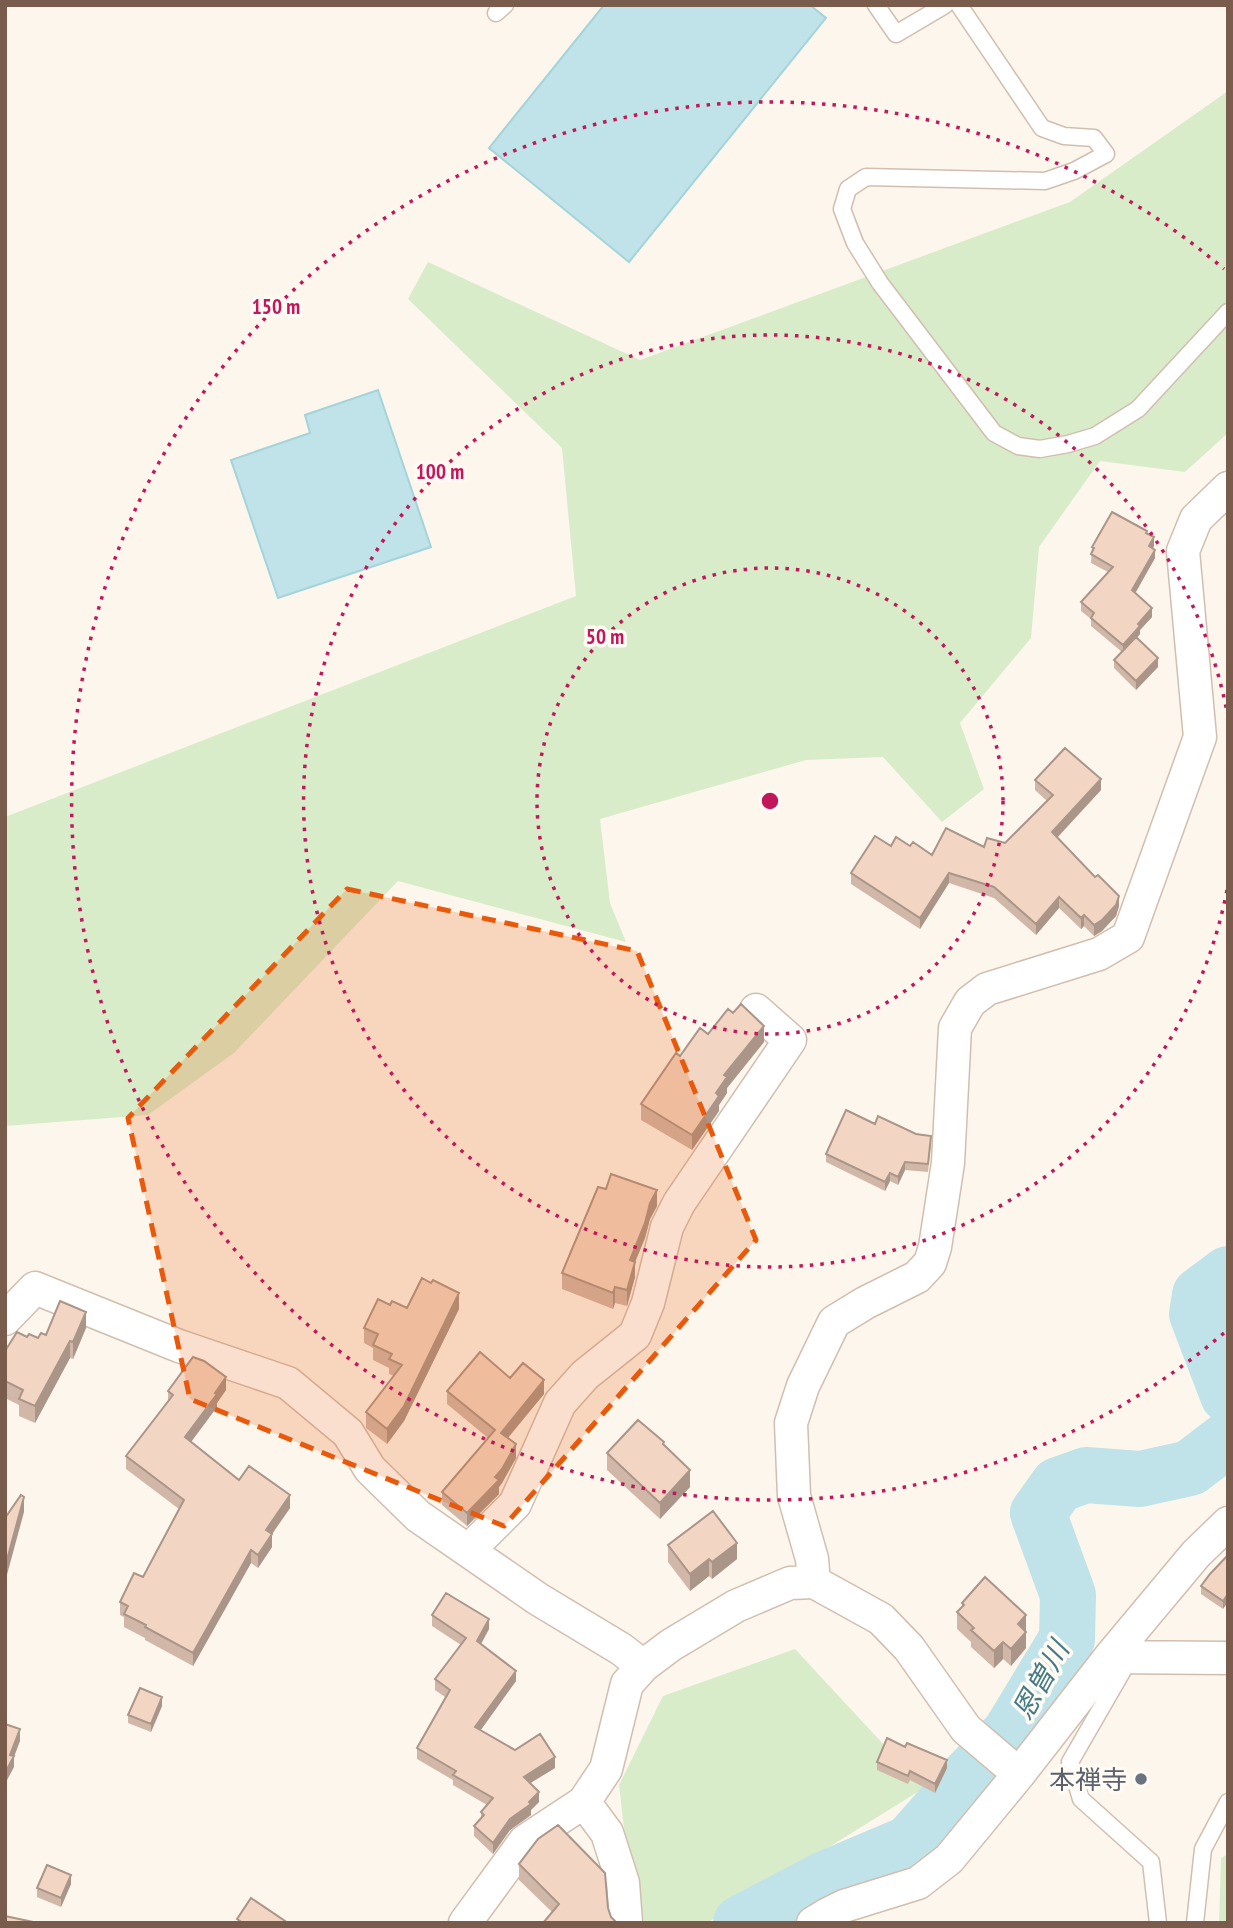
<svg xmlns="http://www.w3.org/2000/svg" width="1233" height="1928" font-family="'PT Sans Narrow','Noto Sans JP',sans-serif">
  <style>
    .green { fill: #d8ecc9 }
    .water { fill: #bfe3e8; stroke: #a5d3da; stroke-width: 2 }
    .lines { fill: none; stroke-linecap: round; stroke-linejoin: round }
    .river { stroke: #bfe3e8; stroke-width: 56 }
    .lane-casing { stroke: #d1beb0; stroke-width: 19 }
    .street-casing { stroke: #d1beb0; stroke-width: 35 }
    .lane { stroke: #fff; stroke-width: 16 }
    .street { stroke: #fff; stroke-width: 32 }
    .wall { fill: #d1b7a8 }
    .shaded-wall { fill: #aa9588 }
    .building { fill: #f3d5c3; stroke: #aa9588; stroke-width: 2 }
    .marked { fill: #e8590c; fill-opacity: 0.2; stroke: #e8590c; stroke-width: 5; stroke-dasharray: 14 9; stroke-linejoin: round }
    .ring { fill: none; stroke: #c2185b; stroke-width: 3.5; stroke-dasharray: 3.5 7 }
    .worship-dot { fill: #6b7280; stroke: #fffaf3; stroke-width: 2.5 }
    .labels { text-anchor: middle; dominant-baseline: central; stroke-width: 7; stroke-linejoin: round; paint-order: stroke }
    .worship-label { font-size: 26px; fill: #5b616d; stroke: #fffaf3; text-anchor: end }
    .water-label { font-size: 28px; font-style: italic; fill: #437c86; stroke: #fffaf3 }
    .centre { fill: #c2185b; stroke: #fffaf3; stroke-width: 3.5 }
    .ring-label { font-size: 21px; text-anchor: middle; font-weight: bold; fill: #c2185b; stroke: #fffaf3; stroke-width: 7; stroke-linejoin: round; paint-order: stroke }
  </style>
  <rect width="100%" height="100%" fill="#fdf6ec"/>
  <path class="green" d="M 1228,91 L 1228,433 L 1185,472 L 1100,461 L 1039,547 L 1031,638 L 960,723 L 984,789 L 942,822 L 883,757 L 806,760 L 600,819 L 610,903 L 626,942 L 398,881 L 234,1053 L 148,1115 L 5,1126 L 5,817 L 576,596 L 562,448 L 408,299 L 428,262 L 640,360 L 1070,202 Z
    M 795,1649 L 924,1788 L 707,1923 L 635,1923 L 619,1785 L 663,1696 Z
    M 1228,1854 L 1228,1923 L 1219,1923 L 1221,1858 Z"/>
  <path class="water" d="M 604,5 L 810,5 L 826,18 L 629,262 L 489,148 Z
    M 378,390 L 431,547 L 278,598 L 231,460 L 310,433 L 305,415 Z"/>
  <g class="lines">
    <path class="river" d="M 1228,1274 L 1200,1295 L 1197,1314 L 1228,1395
      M 741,1923 L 825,1879 L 910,1843 L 968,1777 L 1010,1733 L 1067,1639 L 1068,1595 L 1038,1513 L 1058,1485 L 1086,1475 L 1140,1479 L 1190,1468 L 1228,1439"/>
    <g class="lane-casing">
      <path id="lane" d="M 876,5 L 896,34 L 945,5
        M 959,5 L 1042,128 L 1064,136 L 1094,138 L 1106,154 L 1074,171 L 1045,181 L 866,177 L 848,189 L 842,209 L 855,243 L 880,283 L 994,433 L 1018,446 L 1040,449 L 1068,444 L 1095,436 L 1138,409 L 1228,312
        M 496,13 L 505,5
        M 1130,1658 L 1070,1762 L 1081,1799 L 1151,1862 L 1158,1923
        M 1195,1923 L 1203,1849 L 1228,1802"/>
    </g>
    <g class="street-casing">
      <path id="street" d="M 5,1319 L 35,1288 L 179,1346 L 288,1383 L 348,1433 L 370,1469 L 418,1516 L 538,1599 L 621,1649 L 643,1666
        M 469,1550 L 515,1504 L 560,1403 L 585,1375 L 635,1335 L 648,1303 L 667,1227 L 679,1203 L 790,1040 L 756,1010
        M 814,1582 L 812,1559 L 794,1496 L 791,1423 L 803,1386 L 834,1322 L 865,1303 L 917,1277 L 930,1263 L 935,1247 L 948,1163 L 955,1028 L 970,1002 L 987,989 L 1099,954 L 1128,937 L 1200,737 L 1183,551 L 1196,519 L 1228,488
        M 1110,1657 L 1228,1658
        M 584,1802 L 607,1833 L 623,1883 L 626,1923
        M 465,1923 L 525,1841 L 584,1802 L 606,1769 L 627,1684 L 643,1666 L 671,1645 L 736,1606 L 790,1583 L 814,1582 L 881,1619 L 909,1648 L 966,1729 L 1019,1774
        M 813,1923 L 828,1914 L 844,1906 L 918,1883 L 949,1859 L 1019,1774 L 1110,1657 L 1196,1554 L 1228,1523"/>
    </g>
    <use href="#lane" class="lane"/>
    <use href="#street" class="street"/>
  </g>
  <path class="wall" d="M 1147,533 L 1154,546 L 1153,548 L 1155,558 L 1135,593 L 1152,617 L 1140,630 L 1140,634 L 1137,638 L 1158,667 L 1136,690 L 1114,668 L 1114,660 L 1122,652 L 1091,626 L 1091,619 L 1081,611 L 1081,602 L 1108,572 L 1091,563 L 1092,547 Z
    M 1035,780 L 1101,790 L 1057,838 L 1119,906 L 1116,916 L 1102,931 L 1094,936 L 1084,926 L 1081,929 L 1059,908 L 1036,935 L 994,898 L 949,883 L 920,929 L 851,884 L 851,873 L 891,846 L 910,846 L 932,855 L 1005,843 L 1047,801 L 1035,790 Z
    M 708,1034 L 764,1042 L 727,1088 L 727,1093 L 719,1105 L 719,1111 L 692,1150 L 641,1120 L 641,1104 L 680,1056 Z
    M 875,1124 L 931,1145 L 928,1172 L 905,1170 L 898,1185 L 890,1181 L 885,1191 L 826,1162 L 826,1154 Z
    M 657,1206 L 650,1219 L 645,1238 L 635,1262 L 635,1277 L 627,1306 L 615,1303 L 613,1309 L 562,1289 L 562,1273 Z
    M 390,1305 L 407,1308 L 459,1309 L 404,1421 L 387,1444 L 366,1428 L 366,1412 L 394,1376 L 389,1374 L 389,1368 L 373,1360 L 373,1348 L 364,1343 L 364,1328 Z
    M 86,1328 L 73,1359 L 70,1358 L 35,1423 L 19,1416 L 19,1405 L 5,1398 L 5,1351 L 46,1335 Z
    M 510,1378 L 544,1394 L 508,1438 L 516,1458 L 502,1483 L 499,1487 L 499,1494 L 467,1526 L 442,1505 L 442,1492 L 488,1438 L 447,1404 L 447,1391 Z
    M 226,1390 L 217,1403 L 217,1407 L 191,1442 L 239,1480 L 290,1508 L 272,1534 L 272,1547 L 258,1568 L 251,1563 L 193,1666 L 145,1640 L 145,1638 L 124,1627 L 124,1617 L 120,1615 L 120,1602 L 143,1577 L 179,1509 L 126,1469 L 126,1456 L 168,1401 L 168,1391 Z
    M 607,1453 L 690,1487 L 660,1519 L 607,1470 Z
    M 668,1545 L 737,1559 L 712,1579 L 709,1576 L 690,1591 L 668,1562 Z
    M 1228,1555 L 1223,1609 L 1201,1594 L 1201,1586 Z
    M 962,1603 L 1026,1615 L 1026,1648 L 1011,1666 L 1003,1659 L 994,1668 L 971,1647 L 971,1642 L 957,1629 L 957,1612 L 962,1607 Z
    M 432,1615 L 489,1629 L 481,1644 L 516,1681 L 480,1731 L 515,1750 L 555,1768 L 530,1783 L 539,1802 L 531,1810 L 531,1815 L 510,1830 L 493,1854 L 474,1836 L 474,1826 L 481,1818 L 481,1812 L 487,1805 L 453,1785 L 453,1780 L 417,1759 L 417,1748 L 445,1697 L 435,1690 L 435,1679 L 461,1645 L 432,1626 Z
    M 162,1706 L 151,1732 L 128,1723 L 128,1715 Z
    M 877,1762 L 947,1768 L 935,1793 L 910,1780 L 908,1784 L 877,1770 Z
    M 519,1864 L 608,1908 L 611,1917 L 552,1912 L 519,1880 Z
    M 71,1884 L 61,1907 L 37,1897 L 37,1888 Z"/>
  <path class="shaded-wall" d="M 1154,537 L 1154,546 L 1149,555 L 1149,546 Z
    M 1155,550 L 1155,558 L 1132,599 L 1132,590 Z
    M 1152,608 L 1152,617 L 1140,630 L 1140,634 L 1123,654 L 1123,645 L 1138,624 Z
    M 1158,658 L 1158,667 L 1136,690 L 1136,681 Z
    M 1101,779 L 1101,790 L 1052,843 L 1052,832 Z
    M 949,873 L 949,883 L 920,929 L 920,918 Z
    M 1119,896 L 1119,906 L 1116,916 L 1102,931 L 1094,936 L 1094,925 Z
    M 1059,897 L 1059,908 L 1036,935 L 1036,924 Z
    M 1084,915 L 1084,926 L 1081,929 L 1081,918 Z
    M 764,1026 L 764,1042 L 727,1088 L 727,1093 L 719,1105 L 719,1111 L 692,1150 L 692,1135 L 716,1093 L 724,1075 Z
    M 905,1162 L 905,1170 L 898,1185 L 898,1177 Z
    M 890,1173 L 890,1181 L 885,1191 L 885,1182 Z
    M 657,1190 L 657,1206 L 650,1219 L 645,1238 L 635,1262 L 635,1277 L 627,1306 L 627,1290 L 630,1260 L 650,1203 Z
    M 615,1287 L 615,1303 L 613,1309 L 613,1293 Z
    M 459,1293 L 459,1309 L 404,1421 L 387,1444 L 387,1429 Z
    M 86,1312 L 86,1328 L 73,1359 L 73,1342 Z
    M 70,1341 L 70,1358 L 35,1423 L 35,1406 Z
    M 226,1377 L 226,1390 L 217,1403 L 217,1407 L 185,1450 L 185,1437 Z
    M 544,1380 L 544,1394 L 501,1446 L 501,1433 Z
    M 516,1444 L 516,1458 L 502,1483 L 499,1487 L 499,1494 L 467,1526 L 467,1513 L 495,1477 Z
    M 690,1470 L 690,1487 L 660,1519 L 660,1503 Z
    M 290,1495 L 290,1508 L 272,1534 L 272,1547 L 258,1568 L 258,1555 L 266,1530 Z
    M 24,1497 L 24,1512 L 5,1582 L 5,1567 Z
    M 737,1543 L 737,1559 L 712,1579 L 712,1562 Z
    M 251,1550 L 251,1563 L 193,1666 L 193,1653 Z
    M 709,1559 L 709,1576 L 690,1591 L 690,1574 Z
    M 1228,1594 L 1228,1602 L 1223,1609 L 1223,1601 Z
    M 1026,1615 L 1026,1648 L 1011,1666 L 1011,1649 L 1018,1624 Z
    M 489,1619 L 489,1629 L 477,1651 L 477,1641 Z
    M 1003,1642 L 1003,1659 L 994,1668 L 994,1651 Z
    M 516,1671 L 516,1681 L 475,1738 L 475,1727 Z
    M 162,1697 L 162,1706 L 151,1732 L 151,1724 Z
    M 20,1729 L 20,1741 L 14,1757 L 14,1767 L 5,1784 L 5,1773 L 10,1755 Z
    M 555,1757 L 555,1768 L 524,1787 L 524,1777 Z
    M 947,1760 L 947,1768 L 935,1793 L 935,1784 Z
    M 539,1792 L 539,1802 L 531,1810 L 531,1815 L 510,1830 L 493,1854 L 493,1843 L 510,1819 Z
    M 71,1875 L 71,1884 L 61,1907 L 61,1898 Z"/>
  <path class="building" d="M 1112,512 L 1147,531 L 1146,533 L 1154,537 L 1149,546 L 1155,550 L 1132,590 L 1152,608 L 1138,624 L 1140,626 L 1123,645 L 1091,618 L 1094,613 L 1081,602 L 1113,567 L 1091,554 L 1094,548 L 1092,547 Z
    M 1136,637 L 1158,658 L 1136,681 L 1114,660 Z
    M 1065,748 L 1101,779 L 1052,832 L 1095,877 L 1098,875 L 1119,896 L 1116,905 L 1102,920 L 1094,925 L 1084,915 L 1081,918 L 1059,897 L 1036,924 L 994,887 L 949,873 L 920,918 L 851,873 L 875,836 L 891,846 L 896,837 L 910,846 L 913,842 L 932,855 L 946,828 L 984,847 L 987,838 L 1005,843 L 1053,795 L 1035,780 Z
    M 741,1004 L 764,1026 L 724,1075 L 727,1077 L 716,1093 L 719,1096 L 692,1135 L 641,1104 L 676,1053 L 680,1056 L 700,1028 L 708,1034 L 728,1009 L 733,1013 Z
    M 846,1110 L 875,1124 L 878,1116 L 916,1134 L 931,1136 L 928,1164 L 905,1162 L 898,1177 L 890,1173 L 885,1182 L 826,1154 Z
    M 611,1174 L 657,1190 L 650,1203 L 645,1223 L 630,1260 L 635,1262 L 627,1290 L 615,1287 L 613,1293 L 562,1273 L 598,1187 L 606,1189 Z
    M 422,1278 L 431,1283 L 433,1280 L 459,1293 L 404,1406 L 387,1429 L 366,1412 L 402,1365 L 389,1359 L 392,1354 L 373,1345 L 378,1334 L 364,1328 L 378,1299 L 390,1305 L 392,1301 L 407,1308 Z
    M 60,1301 L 86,1312 L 73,1342 L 70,1341 L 35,1406 L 19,1399 L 23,1390 L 5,1381 L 5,1351 L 17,1332 L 27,1337 L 29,1334 L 38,1338 L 41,1333 L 46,1335 Z
    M 480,1352 L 510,1378 L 523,1363 L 544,1380 L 501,1433 L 516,1444 L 502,1469 L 495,1477 L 499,1480 L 467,1513 L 442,1492 L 495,1430 L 447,1391 Z
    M 193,1357 L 204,1361 L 226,1377 L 215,1393 L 217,1394 L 185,1437 L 239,1480 L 249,1466 L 290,1495 L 266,1530 L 272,1534 L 258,1555 L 251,1550 L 193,1653 L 145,1627 L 146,1625 L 124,1614 L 128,1606 L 120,1602 L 134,1573 L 143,1577 L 184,1500 L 126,1456 L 173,1395 L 168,1391 Z
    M 638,1420 L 664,1442 L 663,1444 L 690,1470 L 660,1503 L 607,1453 Z
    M 21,1495 L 24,1497 L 5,1567 L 5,1518 Z
    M 713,1511 L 737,1543 L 712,1562 L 709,1559 L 690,1574 L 668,1545 Z
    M 1228,1555 L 1228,1594 L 1223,1601 L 1201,1586 L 1210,1574 Z
    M 985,1577 L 1026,1615 L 1018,1624 L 1026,1632 L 1011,1649 L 1003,1642 L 994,1651 L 971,1630 L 974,1628 L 957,1612 L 964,1605 L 962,1603 Z
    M 446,1593 L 489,1619 L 477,1641 L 516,1671 L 475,1727 L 515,1750 L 540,1734 L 555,1757 L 524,1777 L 539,1792 L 529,1802 L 531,1804 L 510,1819 L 493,1843 L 474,1826 L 484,1815 L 481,1812 L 493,1798 L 453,1775 L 456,1771 L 417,1748 L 450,1690 L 435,1679 L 466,1638 L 432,1615 Z
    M 140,1688 L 162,1697 L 151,1724 L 128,1715 Z
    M 5,1724 L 20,1729 L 10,1755 L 14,1756 L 5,1773 Z
    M 887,1738 L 905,1747 L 907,1743 L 947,1760 L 935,1784 L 910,1771 L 908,1776 L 877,1762 Z
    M 558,1825 L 605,1873 L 608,1908 L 611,1917 L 615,1921 L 615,1923 L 543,1923 L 559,1904 L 519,1864 L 538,1839 Z
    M 47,1865 L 71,1875 L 61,1898 L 37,1888 Z
    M 251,1898 L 288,1923 L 243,1923 L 237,1919 Z
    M 5,1916 L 38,1923 L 5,1923 Z"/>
  <path class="marked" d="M 347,889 L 637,951 L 756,1240 L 504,1526 L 190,1399 L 128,1118 Z"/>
  <g class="ring">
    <circle cx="770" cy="801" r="233"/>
    <path d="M1227 890A466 466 0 1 1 1227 712"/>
    <path d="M1224 1333A699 699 0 1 1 1224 269"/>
  </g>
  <circle class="worship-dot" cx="1141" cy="1779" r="7"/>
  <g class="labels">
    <g class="worship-label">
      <text x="1127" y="1779">本禅寺</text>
    </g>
    <g class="water-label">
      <text transform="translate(1040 1680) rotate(-61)">恩曽川</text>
    </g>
  </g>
  <circle cx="770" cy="801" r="10" class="centre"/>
  <g class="ring-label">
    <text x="276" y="314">150 m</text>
    <text x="440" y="479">100 m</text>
    <text x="605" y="644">50 m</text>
  </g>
  <rect width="1233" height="1928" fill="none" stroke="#7a5c4d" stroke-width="14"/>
</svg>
